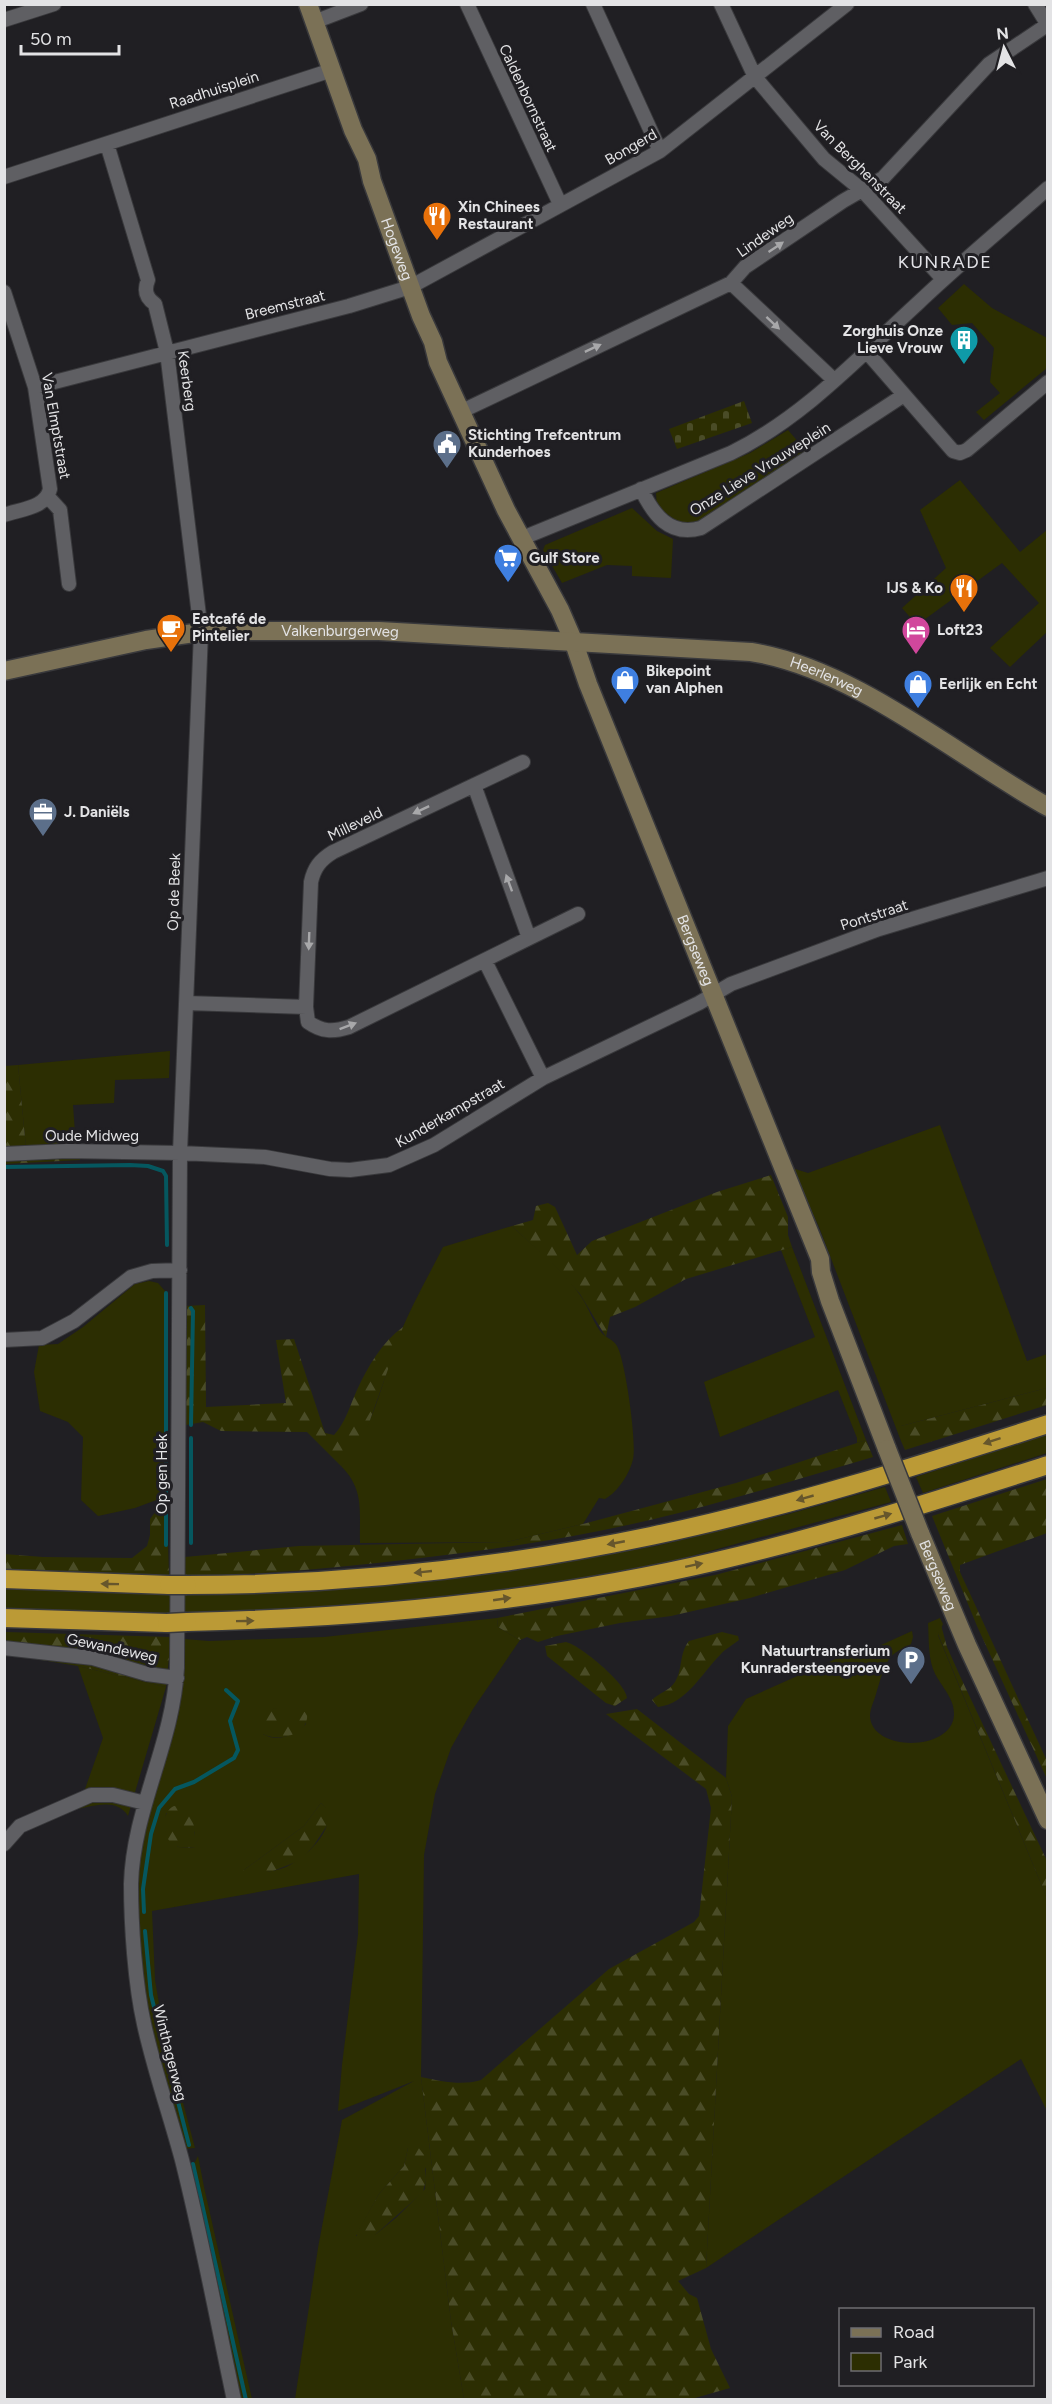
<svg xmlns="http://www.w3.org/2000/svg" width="1052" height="2404" font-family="Figtree,sans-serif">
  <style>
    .green { fill: #2c2e02; fill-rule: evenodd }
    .forest { fill: url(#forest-firs) }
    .cemetery { fill: url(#cemetery-stones) }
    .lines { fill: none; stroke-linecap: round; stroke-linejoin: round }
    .stream { stroke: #05575f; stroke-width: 4 }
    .street-casing { stroke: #39393c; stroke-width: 16 }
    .secondary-casing { stroke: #39393c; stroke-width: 21 }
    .highway-casing { stroke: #39393c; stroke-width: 21 }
    .street { stroke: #5f5f63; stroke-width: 14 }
    .secondary { stroke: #7b7156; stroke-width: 18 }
    .highway { stroke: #bb9a36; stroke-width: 18 }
    .secondary-bridge-casing { stroke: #39393c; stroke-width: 21; stroke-linecap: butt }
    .highway-bridge-casing { stroke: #39393c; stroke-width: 21; stroke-linecap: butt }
    .secondary-bridge { stroke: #7b7156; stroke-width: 18 }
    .highway-bridge { stroke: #bb9a36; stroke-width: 18 }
    .oneway { fill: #a8a8aa }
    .oneway2 { fill: #66562c }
    .labels { text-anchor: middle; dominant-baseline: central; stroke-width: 6; stroke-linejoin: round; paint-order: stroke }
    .street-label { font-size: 15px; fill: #e3e3e5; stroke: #201f23 }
    .poi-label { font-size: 15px; font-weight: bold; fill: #e3e3e5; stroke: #201f23; text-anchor: start }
    .quarter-label { font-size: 18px; letter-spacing: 1.5px; fill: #e3e3e8; stroke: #201f23 }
  </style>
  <defs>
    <pattern id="forest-firs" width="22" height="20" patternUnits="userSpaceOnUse" patternTransform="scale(1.5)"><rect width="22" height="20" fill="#2c2e02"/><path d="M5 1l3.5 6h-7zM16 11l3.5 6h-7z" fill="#4a4c27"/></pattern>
    <pattern id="cemetery-stones" width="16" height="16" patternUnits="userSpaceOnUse" patternTransform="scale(1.5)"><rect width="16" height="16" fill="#2c2e02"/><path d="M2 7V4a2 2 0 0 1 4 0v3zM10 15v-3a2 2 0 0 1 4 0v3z" fill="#4a4c27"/></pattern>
  </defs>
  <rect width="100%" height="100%" fill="#201f23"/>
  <path class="green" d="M 964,284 L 992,308 L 1047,338 L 1047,368 L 984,420 L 976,412 L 1000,393 L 990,382 L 994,348 L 972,323 L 952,325 L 938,308 Z
    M 788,430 L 807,452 L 701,522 L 683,525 L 657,507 L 656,493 L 750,453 Z
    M 960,480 L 1020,552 L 1047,530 L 1047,632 L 1010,667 L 990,648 L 1039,603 L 1002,563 L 917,625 L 902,608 L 946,568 L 920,510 Z
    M 632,508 L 657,531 L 673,539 L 671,578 L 632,576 L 632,566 L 607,565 L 562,583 L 543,550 L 545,545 Z
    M 170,1051 L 169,1078 L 115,1080 L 114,1103 L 73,1105 L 76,1147 L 26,1148 L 18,1065 Z
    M 940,1125 L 1027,1361 L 1047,1354 L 1047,1388 L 901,1426 L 901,1441 L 819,1227 L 792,1168 L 808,1173 Z
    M 512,1226 C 535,1248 562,1268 580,1295 C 588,1306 592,1320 600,1331 C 605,1338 612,1338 617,1346 C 625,1359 637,1443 633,1459 C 630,1473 618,1492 605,1499 L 599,1498 L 583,1524 L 507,1542 L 360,1543 C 359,1512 365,1490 341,1466 C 374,1431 381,1383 398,1339 C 410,1308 428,1277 443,1247 Z
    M 792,1247 L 866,1440 L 857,1443 L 857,1438 L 838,1390 L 720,1437 L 704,1382 L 815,1337 L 781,1250 Z
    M 149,1281 L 158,1283 L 165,1291 L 168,1342 L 167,1496 L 135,1508 L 98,1516 L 81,1500 L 83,1437 L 68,1422 L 40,1411 L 34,1372 L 39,1345 L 58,1344 L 83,1327 L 135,1284 Z
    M 1047,1434 L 1047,1453 L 923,1493 L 916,1477 Z
    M 885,1487 L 891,1502 L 673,1561 L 605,1575 L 474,1596 L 367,1607 L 169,1615 L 5,1609 L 4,1587 L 169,1594 L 540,1565 L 656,1546 L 789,1514 Z
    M 497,1618 L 498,1627 L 520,1640 L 473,1709 L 451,1748 L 435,1794 L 424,1855 L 421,2077 L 451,2321 L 464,2399 L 295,2399 L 318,2248 L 342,2120 L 414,2081 L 338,2111 L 342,2065 L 358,1935 L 359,1874 L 152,1911 L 155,1980 L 163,2027 L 195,2148 L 184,2149 L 147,2015 L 140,1949 L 139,1911 L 135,1903 L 138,1852 L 153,1792 L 178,1717 L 183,1677 L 184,1639 L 209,1641 L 324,1637 ZM 297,1708 L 306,1724 C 294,1735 279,1743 263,1734 L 273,1709 ZM 321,1803 C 344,1823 305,1859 286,1867 C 271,1873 259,1873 244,1870 L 304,1826 ZM 166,1813 L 195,1832 L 195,1848 L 178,1847 L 165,1830 ZM 408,2148 L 426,2169 L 425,2189 L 397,2217 L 376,2234 L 356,2236 L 379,2194 L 404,2166 Z
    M 940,1618 L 943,1624 L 938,1635 L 1047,1898 L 1047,2111 L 1021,2059 L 706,2268 L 732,1797 L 726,1778 L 728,1726 L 746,1699 L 867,1645 L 870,1650 L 912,1631 L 913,1637 L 911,1644 C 906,1648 900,1649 895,1653 C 884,1661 880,1682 876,1694 C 874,1701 870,1709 870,1716 C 871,1752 952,1752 954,1715 C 955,1697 939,1685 933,1669 C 928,1655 929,1639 928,1623 Z
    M 78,1666 L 166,1687 L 128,1816 C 117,1798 95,1806 78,1809 L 103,1738 Z
    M 198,2156 L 204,2187 L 252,2399 L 239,2399 L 189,2164 L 195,2162 Z"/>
  <path class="forest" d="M 18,1065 L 26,1148 L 76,1147 L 80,1160 L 5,1164 L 5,1066 Z
    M 771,1175 L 788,1217 L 788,1235 L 792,1247 L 686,1279 L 635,1307 L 610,1317 L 606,1337 L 580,1294 L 558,1269 L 512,1226 L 533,1220 L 536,1206 L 548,1203 L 555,1207 L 577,1255 L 592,1241 L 717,1192 Z
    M 205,1305 L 206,1407 L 286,1403 L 276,1340 L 294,1339 L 325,1433 L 334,1435 C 346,1422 350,1405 357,1390 C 368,1366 382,1342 403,1327 L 364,1437 L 354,1453 L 341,1466 L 307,1432 L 221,1431 L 203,1422 L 186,1425 L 185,1306 Z
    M 1047,1388 L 1047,1405 L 905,1450 L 901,1441 L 901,1426 Z
    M 866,1440 L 873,1457 C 799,1479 725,1502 650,1520 C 574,1538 498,1549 421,1558 C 343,1567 265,1575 185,1576 L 185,1557 L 299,1546 L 507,1542 L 583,1524 L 736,1483 Z
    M 1047,1479 L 1047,1533 L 960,1565 L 960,1572 L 1047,1761 L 1047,1779 L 977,1626 L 932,1516 Z
    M 167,1509 L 169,1575 L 5,1569 L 4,1554 L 43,1557 L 132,1558 L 147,1546 L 150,1535 L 150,1519 L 156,1511 Z
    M 902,1525 L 908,1544 L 894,1546 L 845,1570 L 750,1598 L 671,1616 L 620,1623 L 557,1636 L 538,1642 L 527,1637 L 520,1640 L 498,1627 L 497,1618 L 715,1575 Z
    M 941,1625 L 947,1647 L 960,1676 L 1047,1861 L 1047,1898 L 938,1634 Z
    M 5,1632 L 171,1637 L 166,1687 L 78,1666 L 5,1654 Z
    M 722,1632 L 738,1636 L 739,1640 C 733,1645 725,1649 720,1655 C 702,1673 686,1704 658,1707 L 652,1700 C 659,1693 669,1691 675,1682 C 683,1669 679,1653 689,1641 Z
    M 566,1642 C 580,1645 627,1684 627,1698 L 615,1706 L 606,1703 L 547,1656 L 545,1646 Z
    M 297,1708 L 307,1713 C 310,1734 279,1743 263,1734 L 259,1724 C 262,1707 283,1706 297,1708 Z
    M 637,1709 L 726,1778 L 732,1797 L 706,2268 L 678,2281 L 689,2294 L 697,2298 L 711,2349 L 730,2388 L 688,2400 L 464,2399 L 451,2321 L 421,2077 C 440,2081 462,2086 481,2080 L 609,1969 L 694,1922 L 699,1916 L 711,1808 L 706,1789 L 606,1714 Z
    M 321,1803 L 328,1810 L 330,1821 L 314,1845 L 301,1860 L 273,1871 L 242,1876 L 241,1873 L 244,1870 L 304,1826 Z
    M 174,1806 C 197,1808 194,1830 196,1848 C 188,1847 178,1849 172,1844 C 162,1835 161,1812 174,1806 Z
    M 412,2144 L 418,2147 L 424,2155 L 426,2179 L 423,2192 L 376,2234 L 364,2239 L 357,2239 L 357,2233 L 379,2194 L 404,2166 L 408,2148 Z"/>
  <path class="cemetery" d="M 744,401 L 752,423 L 677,449 L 669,429 Z"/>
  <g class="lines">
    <path class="stream" d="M 4,1167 L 130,1165 L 148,1166 L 163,1171 L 166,1176 L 167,1245
      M 191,1308 L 193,1311 L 191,1425
      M 191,1543 L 191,1438
      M 166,1545 L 166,1293
      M 144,1912 L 143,1889 L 151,1834 L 159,1808 L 175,1789 L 194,1782 L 234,1758 L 238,1750 L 230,1721 L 238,1701 L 226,1690
      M 145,1931 L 151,1995 L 189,2145
      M 193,2164 L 246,2400"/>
    <g class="street-casing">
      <path id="street" d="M 467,4 L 560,204
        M 593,4 L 660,151
        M 721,4 L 755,77 L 824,159 L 863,191 L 943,279
        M 1035,4 L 1048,25
        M 4,20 L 54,4
        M 314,22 L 361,4
        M 107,144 L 148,280 C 144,290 146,298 155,304 L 167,352 L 201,632 L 180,1153 L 177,1668 C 173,1744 133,1809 131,1884 C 131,1925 135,1984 144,2024 C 154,2070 170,2115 182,2160 C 202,2239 217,2320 234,2400
        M 4,177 L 332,70
        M 731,283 L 834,380
        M 4,292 L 35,387 L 50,489 C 46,508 21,509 4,515
        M 866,351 L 953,451 L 960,453 L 967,450 L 1048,382
        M 35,387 L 349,306 L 410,287 L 660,151 L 847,4
        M 460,412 L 731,283 L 745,267 L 843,201 L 883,178 L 989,64 L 1047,25
        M 641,489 C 653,514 669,537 701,528 L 904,395
        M 49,498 L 60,510 L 69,584
        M 520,539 L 731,453 C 803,418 859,357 917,304 C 959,264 1004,227 1048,188
        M 523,762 L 333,852 C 320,860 314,868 311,882 L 306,1007 L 308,1022 C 322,1032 333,1032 349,1027 L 578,914
        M 474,785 L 529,938
        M 485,961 L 543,1078
        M 186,1003 L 306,1007
        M 4,1154 L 67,1151 L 180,1153 L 265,1157 L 330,1169 L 350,1170 L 389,1165 L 434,1145 L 543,1078 L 699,1003 L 731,984 L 879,929 L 1048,878
        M 4,1340 L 42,1338 L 74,1321 L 131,1277 L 152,1271 L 180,1270
        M 4,1648 L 93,1658 L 147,1674 L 177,1678
        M 4,1844 L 20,1826 L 91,1795 L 113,1795 L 145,1803"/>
    </g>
    <g class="secondary-casing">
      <g id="secondary">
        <path id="s1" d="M 308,4 L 353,130 L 367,159 L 372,181 L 421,316 L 433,342 L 438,362 L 506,510 L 560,610 L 573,640 L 588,684 L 820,1259 L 821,1272 L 830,1301 L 887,1449"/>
        <path id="s2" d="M 4,671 L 146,640 L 201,632 L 237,631 L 379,631 L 751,652 C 854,668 957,756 1048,807"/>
        <path id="s3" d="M 920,1533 L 967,1645 L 1048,1820"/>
      </g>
    </g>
    <g class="highway-casing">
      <path id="highway" d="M 4,1579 L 169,1585
        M 187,1585 C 342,1585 498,1568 651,1536 C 785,1508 917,1466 1048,1424
        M 4,1618 L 167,1623
        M 187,1622 C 365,1618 543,1602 717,1561 C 829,1535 938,1500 1048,1465"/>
    </g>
    <use href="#street" class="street"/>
    <use href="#secondary" class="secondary"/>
    <use href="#highway" class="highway"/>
    <g class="secondary-bridge-casing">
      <path id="secondary-bridge" d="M 887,1449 L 920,1533"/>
    </g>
    <g class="highway-bridge-casing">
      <path id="highway-bridge" d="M 169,1585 L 187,1585
        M 167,1623 L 187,1622"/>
    </g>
    <use href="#secondary-bridge" class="secondary-bridge"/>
    <use href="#highway-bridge" class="highway-bridge"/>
  </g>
  <defs><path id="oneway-solid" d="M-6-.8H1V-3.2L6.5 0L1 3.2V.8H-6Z" transform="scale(1.5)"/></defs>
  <g class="oneway">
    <use href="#oneway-solid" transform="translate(776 247) rotate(-34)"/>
    <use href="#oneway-solid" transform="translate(773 323) rotate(43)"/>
    <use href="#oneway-solid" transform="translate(593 348) rotate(-25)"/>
    <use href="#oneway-solid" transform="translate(421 810) rotate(155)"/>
    <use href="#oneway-solid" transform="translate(509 883) rotate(-110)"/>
    <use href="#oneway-solid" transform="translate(309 941) rotate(92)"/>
    <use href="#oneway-solid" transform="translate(348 1026) rotate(-21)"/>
  </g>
  <g class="oneway2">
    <use href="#oneway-solid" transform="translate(992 1441) rotate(162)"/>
    <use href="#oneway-solid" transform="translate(805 1498) rotate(164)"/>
    <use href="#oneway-solid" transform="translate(883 1516) rotate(-16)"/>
    <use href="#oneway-solid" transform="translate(616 1543) rotate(169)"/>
    <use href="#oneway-solid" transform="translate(694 1565) rotate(-12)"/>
    <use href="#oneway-solid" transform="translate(423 1572) rotate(174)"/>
    <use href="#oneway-solid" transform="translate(110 1584) rotate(-179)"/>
    <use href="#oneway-solid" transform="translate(502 1599) rotate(-8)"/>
    <use href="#oneway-solid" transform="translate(245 1621) rotate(-1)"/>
  </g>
  <defs>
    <g id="restaurant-pin" transform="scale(1.5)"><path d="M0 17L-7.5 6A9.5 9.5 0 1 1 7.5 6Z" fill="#e8710a" stroke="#201f23"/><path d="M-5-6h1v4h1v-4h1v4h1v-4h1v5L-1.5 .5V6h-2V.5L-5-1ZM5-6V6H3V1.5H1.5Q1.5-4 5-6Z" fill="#fff"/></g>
    <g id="building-pin" transform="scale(1.5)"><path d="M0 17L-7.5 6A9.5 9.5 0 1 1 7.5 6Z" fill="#0f9aa8" stroke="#201f23"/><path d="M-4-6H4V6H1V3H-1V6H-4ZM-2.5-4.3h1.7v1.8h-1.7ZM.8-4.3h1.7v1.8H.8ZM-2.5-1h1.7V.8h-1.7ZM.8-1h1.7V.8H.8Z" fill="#fff"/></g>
    <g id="civic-pin" transform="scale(1.5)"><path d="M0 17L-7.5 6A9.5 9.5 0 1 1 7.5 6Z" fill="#5c6f8a" stroke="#201f23"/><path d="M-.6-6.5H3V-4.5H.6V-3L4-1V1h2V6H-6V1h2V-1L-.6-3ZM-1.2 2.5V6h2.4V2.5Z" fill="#fff"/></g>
    <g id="supermarket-pin" transform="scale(1.5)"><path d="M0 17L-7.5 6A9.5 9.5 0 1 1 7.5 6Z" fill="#3f7fe0" stroke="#201f23"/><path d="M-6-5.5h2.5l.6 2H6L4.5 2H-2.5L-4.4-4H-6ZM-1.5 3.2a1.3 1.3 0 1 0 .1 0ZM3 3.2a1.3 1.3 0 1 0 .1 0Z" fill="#fff"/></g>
    <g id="cafe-pin" transform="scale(1.5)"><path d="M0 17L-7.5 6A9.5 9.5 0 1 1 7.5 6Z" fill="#e8710a" stroke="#201f23"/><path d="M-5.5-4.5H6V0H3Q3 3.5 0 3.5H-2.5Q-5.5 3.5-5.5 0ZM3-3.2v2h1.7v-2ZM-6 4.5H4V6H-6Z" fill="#fff"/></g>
    <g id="hotel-pin" transform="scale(1.5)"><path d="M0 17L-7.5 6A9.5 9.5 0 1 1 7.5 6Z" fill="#d1479c" stroke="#201f23"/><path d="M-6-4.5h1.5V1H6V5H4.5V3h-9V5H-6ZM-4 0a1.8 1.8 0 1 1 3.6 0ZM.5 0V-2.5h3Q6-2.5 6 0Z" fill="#fff"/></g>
    <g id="shop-pin" transform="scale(1.5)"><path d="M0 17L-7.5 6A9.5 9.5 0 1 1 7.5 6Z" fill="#3f7fe0" stroke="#201f23"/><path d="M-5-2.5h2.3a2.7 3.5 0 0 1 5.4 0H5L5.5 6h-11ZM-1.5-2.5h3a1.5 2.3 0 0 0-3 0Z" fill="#fff"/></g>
    <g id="office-pin" transform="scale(1.5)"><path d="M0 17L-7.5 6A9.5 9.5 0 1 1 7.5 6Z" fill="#5c6f8a" stroke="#201f23"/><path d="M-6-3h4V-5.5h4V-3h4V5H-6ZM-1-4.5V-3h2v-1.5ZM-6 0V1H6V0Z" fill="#fff"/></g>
    <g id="parking-pin" transform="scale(1.5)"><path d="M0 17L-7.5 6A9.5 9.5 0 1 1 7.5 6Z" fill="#5c6f8a" stroke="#201f23"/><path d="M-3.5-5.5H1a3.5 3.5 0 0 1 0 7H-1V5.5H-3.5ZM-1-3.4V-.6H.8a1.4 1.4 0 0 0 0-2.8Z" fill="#fff"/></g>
  </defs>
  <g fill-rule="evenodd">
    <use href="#restaurant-pin" x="437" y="216"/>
    <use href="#building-pin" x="964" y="340"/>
    <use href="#civic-pin" x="447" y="444"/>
    <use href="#supermarket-pin" x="508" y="558"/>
    <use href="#restaurant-pin" x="964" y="588"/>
    <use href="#cafe-pin" x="171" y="628"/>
    <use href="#hotel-pin" x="916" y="630"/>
    <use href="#shop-pin" x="625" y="680"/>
    <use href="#shop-pin" x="918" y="684"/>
    <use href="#office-pin" x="43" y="812"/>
    <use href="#parking-pin" x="911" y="1660"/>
  </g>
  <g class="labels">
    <g class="street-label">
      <text transform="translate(214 90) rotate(-18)">Raadhuisplein</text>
      <text transform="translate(528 98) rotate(65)">Caldenbornstraat</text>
      <text transform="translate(631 147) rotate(-30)">Bongerd</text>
      <text transform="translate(860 167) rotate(45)">Van Berghenstraat</text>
      <text transform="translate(765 235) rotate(-35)">Lindeweg</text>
      <text stroke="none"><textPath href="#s1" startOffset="261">Hogeweg</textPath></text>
      <text transform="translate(285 305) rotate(-14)">Breemstraat</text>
      <text transform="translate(187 381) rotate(82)">Keerberg</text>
      <text transform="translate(56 426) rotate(80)">Van Elmptstraat</text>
      <text transform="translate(760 469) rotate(-32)">Onze Lieve Vrouweplein</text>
      <text stroke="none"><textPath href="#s2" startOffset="340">Valkenburgerweg</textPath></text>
      <text stroke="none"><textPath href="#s2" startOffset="831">Heerlerweg</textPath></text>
      <text transform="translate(355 824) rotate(-26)">Milleveld</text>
      <text transform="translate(174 892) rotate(-88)">Op de Beek</text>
      <text transform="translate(874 915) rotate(-18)">Pontstraat</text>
      <text stroke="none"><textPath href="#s1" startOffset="1024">Bergseweg</textPath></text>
      <text transform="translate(450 1113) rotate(-30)">Kunderkampstraat</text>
      <text x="92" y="1136">Oude Midweg</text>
      <text transform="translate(162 1474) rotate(-90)">Op gen Hek</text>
      <text stroke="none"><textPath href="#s3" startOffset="46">Bergseweg</textPath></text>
      <text transform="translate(112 1648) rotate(12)">Gewandeweg</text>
      <text transform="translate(170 2053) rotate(76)">Winthagerweg</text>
    </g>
    <g class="poi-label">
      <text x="458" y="207">Xin Chinees<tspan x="458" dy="17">Restaurant</tspan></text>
      <text x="943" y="331" text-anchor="end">Zorghuis Onze<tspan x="943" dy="17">Lieve Vrouw</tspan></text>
      <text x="468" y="435">Stichting Trefcentrum<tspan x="468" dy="17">Kunderhoes</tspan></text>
      <text x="529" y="558">Gulf Store</text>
      <text x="943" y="588" text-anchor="end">IJS &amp; Ko</text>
      <text x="192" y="619">Eetcafé de<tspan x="192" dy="17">Pintelier</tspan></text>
      <text x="937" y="630">Loft23</text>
      <text x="646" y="671">Bikepoint<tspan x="646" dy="17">van Alphen</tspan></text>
      <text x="939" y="684">Eerlijk en Echt</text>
      <text x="64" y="812">J. Daniëls</text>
      <text x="890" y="1651" text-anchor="end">Natuurtransferium<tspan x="890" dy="17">Kunradersteengroeve</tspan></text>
    </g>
    <g class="quarter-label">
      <text x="945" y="262">KUNRADE</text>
    </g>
  </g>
  <rect width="1052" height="2404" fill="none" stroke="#e3e3e5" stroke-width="12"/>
  <rect x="839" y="2308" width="195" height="78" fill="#201f23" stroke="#6e6d71" stroke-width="1.5"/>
  <rect x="851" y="2328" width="30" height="9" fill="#7b7156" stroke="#6e6d71" stroke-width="1.5"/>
  <text x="893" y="2338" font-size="18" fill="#e3e3e5">Road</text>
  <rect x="851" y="2353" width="30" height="18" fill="#2c2e02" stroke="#6e6d71" stroke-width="1.5"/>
  <text x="893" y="2368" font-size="18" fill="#e3e3e5">Park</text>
  <g transform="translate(1004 48) rotate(354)" stroke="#201f23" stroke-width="4.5" paint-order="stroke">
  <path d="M0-4.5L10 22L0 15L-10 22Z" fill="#e3e3e5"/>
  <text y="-9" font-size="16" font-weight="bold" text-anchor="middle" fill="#e3e3e5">N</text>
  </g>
  <path d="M21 45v9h98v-9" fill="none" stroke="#e3e3e5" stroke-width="3"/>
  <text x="30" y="45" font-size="18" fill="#e3e3e5" stroke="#201f23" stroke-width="4.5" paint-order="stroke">50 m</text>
</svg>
